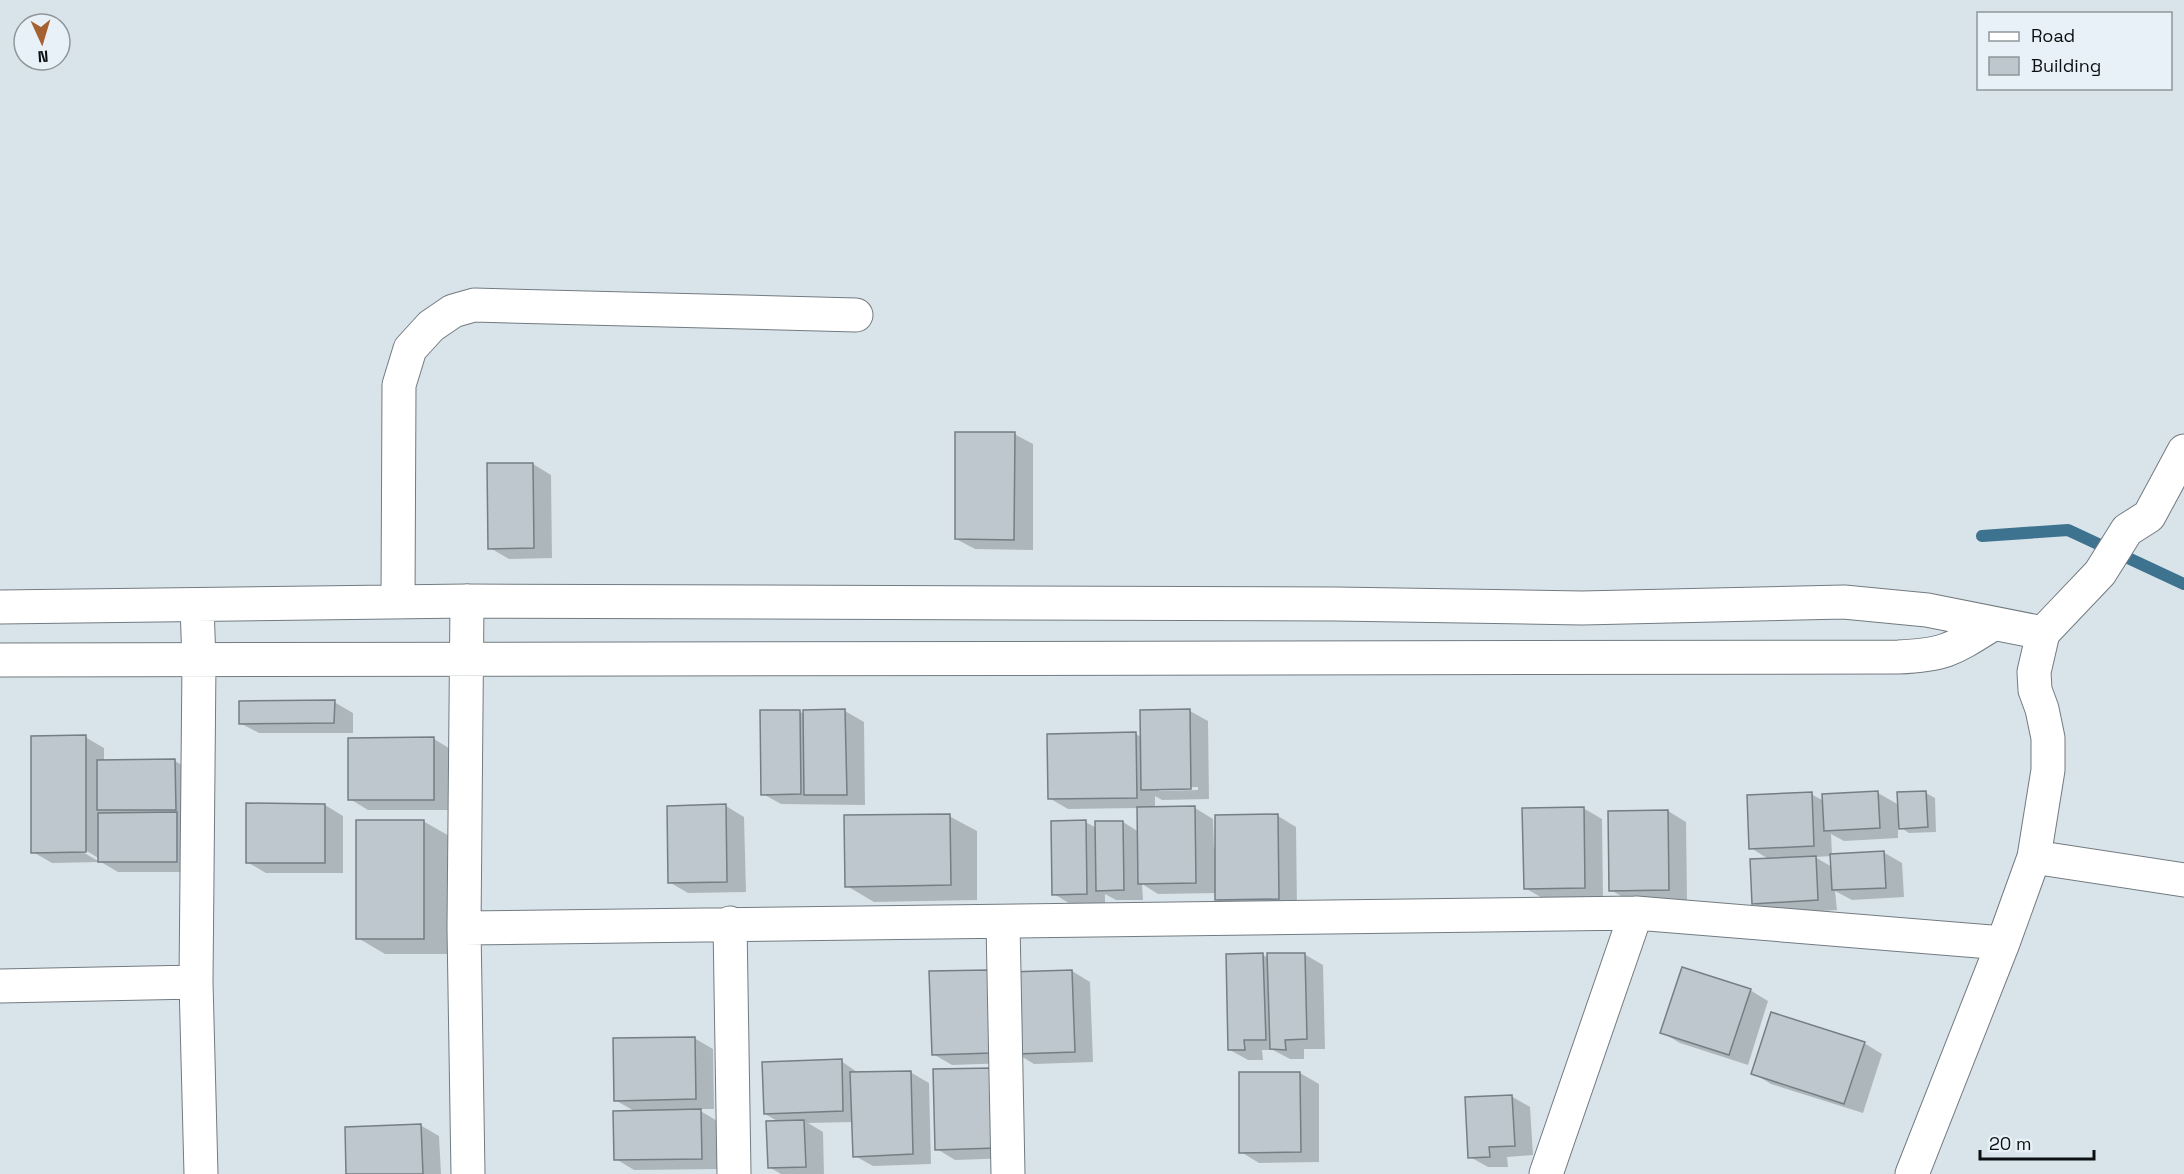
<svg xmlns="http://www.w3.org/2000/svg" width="2184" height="1174" font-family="'Space Grotesk',sans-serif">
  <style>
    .shadow { fill: #0003; fill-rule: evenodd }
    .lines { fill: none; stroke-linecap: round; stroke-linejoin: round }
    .stream { stroke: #3e738f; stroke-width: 12 }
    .building { fill: #bdc7cd; stroke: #757e84; stroke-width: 1.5 }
    .minor-casing { stroke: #727b80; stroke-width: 35 }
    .minor { stroke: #fff; stroke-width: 33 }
  </style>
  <rect width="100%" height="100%" fill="#d9e4ea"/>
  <path class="shadow" d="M 1014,434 L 1033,444 L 1033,550 L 975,549 L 956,539 Z
    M 533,464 L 551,475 L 552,558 L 509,559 L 490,548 Z
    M 334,702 L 353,713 L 353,733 L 259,733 L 240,723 Z
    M 804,711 L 845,711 L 864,722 L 865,805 L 781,804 L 763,794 L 800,712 L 804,714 Z
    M 1190,711 L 1208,721 L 1209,799 L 1162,800 L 1155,796 L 1155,808 L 1195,808 L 1213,819 L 1214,849 L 1278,816 L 1296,827 L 1297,909 L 1236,910 L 1217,900 L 1217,893 L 1158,894 L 1142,884 L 1143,900 L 1116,900 L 1105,894 L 1105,904 L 1072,905 L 1054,894 L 1085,822 L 1097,828 L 1123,822 L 1139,832 L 1139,808 L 1068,809 L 1049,798 L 1136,734 L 1142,738 ZM 1198,787 L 1198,790 L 1159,791 L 1159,788 Z
    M 85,737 L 104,748 L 104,762 L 175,761 L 194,772 L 195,872 L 118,872 L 101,862 L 52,863 L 33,852 ZM 80,847 L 100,859 L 100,862 L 79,850 Z
    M 434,739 L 452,750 L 453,810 L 368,810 L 350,799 Z
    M 1878,793 L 1899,805 L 1926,793 L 1935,798 L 1936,832 L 1909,833 L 1898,826 L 1898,838 L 1844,841 L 1831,834 L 1832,855 L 1883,852 L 1902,863 L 1904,897 L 1852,900 L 1835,891 L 1837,910 L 1772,914 L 1753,903 L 1770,860 L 1751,848 L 1811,794 L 1824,801 ZM 1832,856 L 1832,867 L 1815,857 Z
    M 325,805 L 343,816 L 343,873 L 266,873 L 247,862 Z
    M 726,806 L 744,817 L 746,892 L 688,893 L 669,882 Z
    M 1583,808 L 1602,819 L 1603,898 L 1544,899 L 1525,888 Z
    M 1668,811 L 1686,822 L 1687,900 L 1629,901 L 1611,890 Z
    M 949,816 L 977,831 L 977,900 L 874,902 L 847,886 Z
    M 423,821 L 451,837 L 451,954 L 385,954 L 358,938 Z
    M 1304,954 L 1323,965 L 1325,1049 L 1304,1049 L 1304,1059 L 1290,1059 L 1273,1050 L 1262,1050 L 1263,1060 L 1248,1060 L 1230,1050 L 1263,955 L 1269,958 Z
    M 1072,971 L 1090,982 L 1093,1062 L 1034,1064 L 1016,1053 Z
    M 931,973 L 1009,1063 L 952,1065 L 933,1054 Z
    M 1750,990 L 1768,1001 L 1748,1065 L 1680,1043 L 1661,1032 Z
    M 694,1038 L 713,1049 L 714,1109 L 697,1109 L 719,1122 L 720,1169 L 634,1170 L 616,1159 L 636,1112 L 615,1100 Z
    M 1864,1043 L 1882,1054 L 1863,1113 L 1771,1084 L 1753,1073 Z
    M 841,1061 L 860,1074 L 910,1072 L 929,1083 L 931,1164 L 873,1166 L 855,1156 L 854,1122 L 808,1123 L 823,1132 L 824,1174 L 781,1174 L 769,1167 L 779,1122 L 765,1114 Z
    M 934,1071 L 1014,1158 L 955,1160 L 937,1149 Z
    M 1300,1073 L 1319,1084 L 1319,1162 L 1259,1163 L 1241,1152 Z
    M 1511,1096 L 1530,1107 L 1533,1155 L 1507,1157 L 1508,1167 L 1488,1167 L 1470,1157 Z
    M 420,1125 L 439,1136 L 441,1174 L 348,1174 Z"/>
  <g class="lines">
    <path class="stream" d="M 1982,536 L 2068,530 L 2184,584"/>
  </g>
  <path class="building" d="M 955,432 L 1015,432 L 1014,540 L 955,539 Z
    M 487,463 L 533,463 L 534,548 L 488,549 Z
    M 335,700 L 334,723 L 239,724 L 239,701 Z
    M 845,709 L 847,795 L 804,795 L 803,710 Z
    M 1190,709 L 1191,789 L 1141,790 L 1140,710 Z
    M 760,710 L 800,710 L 801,794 L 761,795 Z
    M 1136,732 L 1137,798 L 1048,799 L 1047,734 Z
    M 86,735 L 86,852 L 31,853 L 31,736 Z
    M 434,737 L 434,800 L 348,800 L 348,738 Z
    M 175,759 L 176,810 L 97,810 L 97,760 Z
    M 1878,791 L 1880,828 L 1824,831 L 1822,794 Z
    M 1926,791 L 1928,827 L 1899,829 L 1897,792 Z
    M 1812,792 L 1814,846 L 1749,849 L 1747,795 Z
    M 246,803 L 325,804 L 325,863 L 246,863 Z
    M 726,804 L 727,882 L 668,883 L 667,806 Z
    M 1195,806 L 1196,883 L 1138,884 L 1137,807 Z
    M 1584,807 L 1585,888 L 1524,889 L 1522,808 Z
    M 1668,810 L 1669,890 L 1609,891 L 1608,811 Z
    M 177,812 L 177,862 L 98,862 L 98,813 Z
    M 950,814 L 951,885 L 845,887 L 844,815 Z
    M 1278,814 L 1279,899 L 1215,900 L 1215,815 Z
    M 356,820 L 424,820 L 424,939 L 356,939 Z
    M 1086,820 L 1087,894 L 1052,895 L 1051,821 Z
    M 1095,821 L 1123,821 L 1124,890 L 1096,891 Z
    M 1884,851 L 1886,888 L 1832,890 L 1830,854 Z
    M 1816,856 L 1818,900 L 1752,904 L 1750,859 Z
    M 1263,953 L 1266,1040 L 1244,1040 L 1245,1050 L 1228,1050 L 1226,954 Z
    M 1267,953 L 1305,953 L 1307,1039 L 1285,1040 L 1286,1050 L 1270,1049 Z
    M 1682,967 L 1751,989 L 1729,1055 L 1660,1033 Z
    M 989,970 L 991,1053 L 932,1055 L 929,971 Z
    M 1072,970 L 1075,1052 L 1014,1054 L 1011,972 Z
    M 1771,1012 L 1865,1042 L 1844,1104 L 1751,1074 Z
    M 695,1037 L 696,1099 L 614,1101 L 613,1038 Z
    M 842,1059 L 843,1111 L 764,1114 L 762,1062 Z
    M 993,1068 L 996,1148 L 935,1150 L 933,1069 Z
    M 911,1071 L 913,1154 L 853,1157 L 850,1072 Z
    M 1239,1072 L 1300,1072 L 1301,1152 L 1239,1153 Z
    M 1512,1095 L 1515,1146 L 1489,1147 L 1490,1157 L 1468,1158 L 1465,1097 Z
    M 701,1109 L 702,1159 L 614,1160 L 613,1111 Z
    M 804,1120 L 806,1167 L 768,1168 L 766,1121 Z
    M 421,1124 L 423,1174 L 346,1174 L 345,1127 Z"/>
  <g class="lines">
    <g class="minor-casing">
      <path id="minor" d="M 467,601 L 464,928 L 1636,913 L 2003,943
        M 398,602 L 399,385 L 410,349 L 431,326 L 453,311 L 474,305 L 856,315
        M 197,606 L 199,662 L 196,982 L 201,1174
        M 0,607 L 467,601 L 1336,604 L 1582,608 L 1844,602 L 1927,610 L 2043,633
        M 0,660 L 1898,657 C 1946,655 1953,649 1993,624
        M 2034,857 L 2184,880
        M 730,923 L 734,1174
        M 1003,923 L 1008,1174
        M 464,928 L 468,1174
        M 0,986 L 196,982
        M 1546,1174 L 1636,913
        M 1912,1174 L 2003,943 L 2034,857 L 2048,770 L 2048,738 L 2042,709 L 2035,690 L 2034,672 L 2043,633 L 2100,573 L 2127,530 L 2149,516 L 2184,451"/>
    </g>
    <use href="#minor" class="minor"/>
  </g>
  <rect x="1977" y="12" width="195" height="78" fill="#e7f1f7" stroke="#8f979b" stroke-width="1.5"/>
  <rect x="1989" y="32" width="30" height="9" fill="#ffffff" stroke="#8f979b" stroke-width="1.5"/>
  <text x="2031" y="42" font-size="18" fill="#0c1012">Road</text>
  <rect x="1989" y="57" width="30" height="18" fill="#bdc7cd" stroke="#8f979b" stroke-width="1.5"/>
  <text x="2031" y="72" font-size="18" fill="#0c1012">Building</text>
  <g transform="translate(42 42) rotate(176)"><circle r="28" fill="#e7f1f7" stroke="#8f979b" stroke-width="1.5"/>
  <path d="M0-4.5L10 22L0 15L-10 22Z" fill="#a56132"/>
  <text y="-9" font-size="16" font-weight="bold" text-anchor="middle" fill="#0c1012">N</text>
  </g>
  <path d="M1980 1150v9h114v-9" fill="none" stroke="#0c1012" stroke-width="3"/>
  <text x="1989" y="1150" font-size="18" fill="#0c1012" stroke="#e7f1f7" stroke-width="4.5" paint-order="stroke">20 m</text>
</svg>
